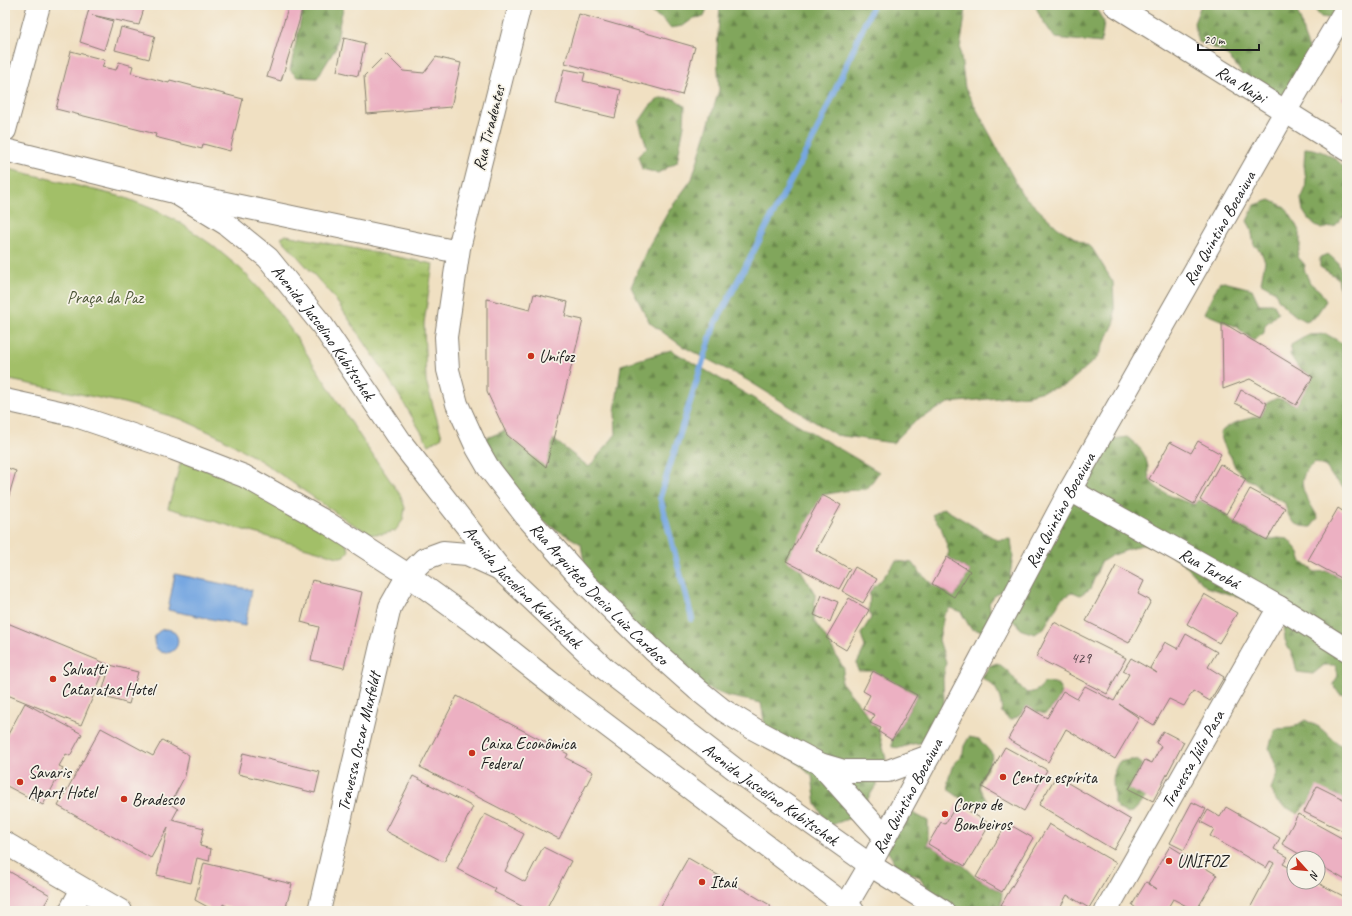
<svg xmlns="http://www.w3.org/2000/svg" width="1352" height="916" font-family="Caveat,sans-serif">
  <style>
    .grass { fill: url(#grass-tufts); stroke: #5f6e42 }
    .forest { fill: url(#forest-firs); stroke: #4e613c }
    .park { fill: #a2bf67; stroke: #5f6e42 }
    .water { fill: #77a7e1; stroke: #4a627e }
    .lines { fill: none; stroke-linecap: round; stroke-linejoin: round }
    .stream { stroke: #77a7e1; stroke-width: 6 }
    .building { fill: #ecb0c2 }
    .minor-casing { stroke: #867e6f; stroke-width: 24 }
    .major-casing { stroke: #867e6f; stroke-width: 24 }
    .minor { stroke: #fff; stroke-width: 22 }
    .major { stroke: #fff; stroke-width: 22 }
    .poi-dot { fill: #c8321e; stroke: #f7f3e8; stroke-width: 1.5 }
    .labels { text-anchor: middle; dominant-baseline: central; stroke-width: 3.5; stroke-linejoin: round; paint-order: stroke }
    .number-label { font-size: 15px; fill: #504146 }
    .street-label { font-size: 17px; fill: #1c1c1c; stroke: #f7f3e8 }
    .park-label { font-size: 17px; fill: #4b5536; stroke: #f7f3e8 }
    .poi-label { font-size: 17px; fill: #1c1c1c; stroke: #f7f3e8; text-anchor: start }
  </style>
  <defs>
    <pattern id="grass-tufts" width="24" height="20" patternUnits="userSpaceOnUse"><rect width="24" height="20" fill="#a2bf67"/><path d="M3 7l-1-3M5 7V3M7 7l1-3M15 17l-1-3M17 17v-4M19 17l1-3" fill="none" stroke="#839a54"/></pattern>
    <pattern id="forest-firs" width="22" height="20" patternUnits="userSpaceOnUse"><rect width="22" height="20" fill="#81a65c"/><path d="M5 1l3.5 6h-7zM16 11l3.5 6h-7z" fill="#69864b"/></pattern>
  </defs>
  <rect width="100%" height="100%" fill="#f7f3e8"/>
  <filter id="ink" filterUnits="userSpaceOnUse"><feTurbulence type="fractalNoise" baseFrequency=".025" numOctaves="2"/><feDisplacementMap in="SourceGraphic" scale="8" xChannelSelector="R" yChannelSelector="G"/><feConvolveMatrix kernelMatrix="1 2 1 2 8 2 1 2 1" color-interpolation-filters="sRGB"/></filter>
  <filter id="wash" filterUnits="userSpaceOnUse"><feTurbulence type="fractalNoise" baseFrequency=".012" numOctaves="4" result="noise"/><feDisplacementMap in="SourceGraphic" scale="16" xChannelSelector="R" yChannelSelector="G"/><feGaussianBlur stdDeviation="0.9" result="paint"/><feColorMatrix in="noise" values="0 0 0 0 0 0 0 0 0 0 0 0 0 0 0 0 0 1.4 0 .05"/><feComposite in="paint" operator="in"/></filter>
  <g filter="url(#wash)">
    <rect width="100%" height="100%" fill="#f0e0c2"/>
    <path class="grass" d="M 286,235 L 433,264 L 424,323 L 426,381 L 442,437 L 429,445 L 386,374 L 333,296 L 281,238 Z"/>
    <path class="forest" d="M 304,5 L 344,5 L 340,21 L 336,48 L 317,78 L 297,77 L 290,70 Z
      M 639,5 L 708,5 L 704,17 L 694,18 L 683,26 L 670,28 L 664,20 Z
      M 720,5 L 969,5 L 966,9 L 960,49 L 965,88 L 1022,194 L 1058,228 L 1092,248 L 1113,282 L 1115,322 L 1097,358 L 1066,385 L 1028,395 L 948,403 L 914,422 L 893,443 L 836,435 L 747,380 L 682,346 L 650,323 L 631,287 L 647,249 L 668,212 L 692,179 L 719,90 L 717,49 Z
      M 1035,5 L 1094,5 L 1104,22 L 1101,43 L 1055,38 L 1041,18 Z
      M 1201,5 L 1291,5 C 1301,13 1301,24 1304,36 C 1306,42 1309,48 1311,54 L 1280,102 L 1245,78 L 1235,64 L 1223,52 L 1199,42 L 1194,23 Z
      M 1311,5 L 1345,5 L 1335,19 L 1321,17 Z
      M 660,98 L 675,99 L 685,106 L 684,125 L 677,162 L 658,173 L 642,169 L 638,156 L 647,147 L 639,122 L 650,106 Z
      M 1305,148 C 1320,149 1341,158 1347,173 C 1349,178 1347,209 1347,217 L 1342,218 L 1335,226 L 1321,229 L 1309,220 L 1303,211 L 1301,199 L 1305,190 L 1306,180 L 1304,165 Z
      M 1270,200 L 1285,207 L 1294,221 L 1300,233 L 1300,247 L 1297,256 L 1305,265 L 1304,269 L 1310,283 L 1320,291 L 1326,301 L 1315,317 L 1306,321 L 1296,316 L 1285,307 L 1278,299 L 1275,291 L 1261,283 L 1265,261 L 1261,252 L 1254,245 L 1251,228 L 1247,221 L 1255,205 Z
      M 1328,254 L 1338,263 L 1341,271 L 1347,277 L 1347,300 L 1341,295 L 1338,278 L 1320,267 L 1320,257 Z
      M 1220,281 L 1252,289 L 1259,304 L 1274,304 L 1278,313 L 1265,325 L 1264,333 L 1253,341 L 1237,327 L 1204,313 Z
      M 1326,334 L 1342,343 L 1343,358 L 1347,364 L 1347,490 L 1334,479 L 1326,467 L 1315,462 C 1312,465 1308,468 1306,471 C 1295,488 1312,504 1318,518 L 1311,527 C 1292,526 1289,520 1285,503 L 1262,491 L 1254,482 L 1246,479 L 1235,467 L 1231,457 L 1224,446 L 1220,433 C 1230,422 1247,419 1261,416 L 1267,403 L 1277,398 L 1296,404 L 1313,377 L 1298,367 L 1290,355 L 1291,345 L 1308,335 Z
      M 671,350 L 879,472 L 867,489 L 844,491 L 822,495 L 799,567 L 815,594 L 814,621 L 826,638 L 844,669 L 841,682 L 863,709 L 879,732 L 886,759 L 878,782 L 858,815 L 829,826 L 816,804 L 812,776 L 792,758 L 765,726 L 761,703 L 727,696 L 694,683 L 587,581 L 581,544 L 529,513 L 479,441 L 514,427 L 549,436 L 589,467 L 616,434 L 615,412 L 621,365 Z
      M 1127,437 C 1139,447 1145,451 1148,467 C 1148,471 1148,476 1150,480 C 1157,492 1181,501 1194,504 L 1200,500 L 1226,514 L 1232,521 L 1267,540 L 1278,538 L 1288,539 L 1298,551 L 1302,562 L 1315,572 L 1328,571 L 1347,572 L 1347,695 L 1340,694 L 1333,684 L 1338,676 L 1336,665 L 1324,665 L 1313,674 L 1297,672 L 1294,659 L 1285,640 L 1284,623 L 1281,613 L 1272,607 L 1258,608 L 1242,598 L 1206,587 L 1182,562 L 1156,546 L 1141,545 L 1111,556 L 1101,562 L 1090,589 L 1080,595 L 1073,592 L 1061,599 L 1044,628 L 1035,634 L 1022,630 L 1012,620 L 1080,481 L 1093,476 L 1095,455 L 1113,439 Z
      M 943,508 L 997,540 L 1011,539 L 1013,556 L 1010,575 L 1011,583 L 995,595 L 989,603 L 992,619 L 987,632 L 971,629 L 961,612 L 950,608 L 944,615 L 939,640 L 946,662 L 943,679 L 944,701 L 939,723 L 928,742 L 912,744 L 900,748 L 892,747 L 892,740 L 917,695 L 873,671 L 858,671 L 857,663 L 865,647 L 861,634 L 871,618 L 869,610 L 870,591 L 882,579 L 896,561 L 913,563 C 925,581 936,587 954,597 L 970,571 L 947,557 L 949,552 L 941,527 L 932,515 Z
      M 997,663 C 1013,672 1014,682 1027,693 C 1035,692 1039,690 1044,683 C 1051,682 1056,682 1061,687 C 1061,699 1054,707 1045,714 L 1035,711 L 1027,706 C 1023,713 1018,718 1010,720 L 1002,713 C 1000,695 999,687 982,678 L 989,666 Z
      M 1305,720 L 1319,727 L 1340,745 L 1347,746 L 1347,801 L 1319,795 L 1303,807 L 1298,814 L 1277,802 L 1271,789 L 1278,771 L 1269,748 L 1275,729 L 1292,728 Z
      M 969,737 L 979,739 L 993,755 L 979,785 C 980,791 985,797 988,803 L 983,807 L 967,803 L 949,790 L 948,781 L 952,767 L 963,753 L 964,746 Z
      M 1129,760 L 1136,760 L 1142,765 L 1130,788 L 1146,797 L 1135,810 L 1128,814 L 1119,809 L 1114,803 C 1115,787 1109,777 1119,762 Z
      M 913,813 L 928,821 L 928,844 L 962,864 L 976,877 L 1002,892 L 1001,905 L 1011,911 L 924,911 L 926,890 L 920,877 L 895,868 L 892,858 L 885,848 L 896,820 Z"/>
    <path class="park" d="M 5,168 L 123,197 L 153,209 L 179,222 L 212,245 L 242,270 L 269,300 L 294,334 L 369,450 L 401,496 L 405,508 L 403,520 L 395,531 L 383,534 L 371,534 L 349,522 L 261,461 L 220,437 L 181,419 L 124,403 L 5,379 Z
      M 181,461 L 243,483 L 343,539 L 349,550 C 346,555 344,557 338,557 L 168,508 Z"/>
    <path class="water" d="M 175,574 L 252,590 L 245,626 L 168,610 Z
      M154 641a12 12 0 1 1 24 0a12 12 0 1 1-24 0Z"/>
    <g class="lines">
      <path class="stream" d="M 692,619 L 660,497 L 714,326 L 817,131 L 873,5"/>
    </g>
    <g id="blocks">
      <path class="building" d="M 90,5 L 145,5 L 139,25 L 92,15 L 113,21 L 104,50 L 80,42 Z
        M 289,5 L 304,5 L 281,81 L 267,77 Z
        M 579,14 L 695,47 L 682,95 L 565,63 Z
        M 121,27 L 155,36 L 149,59 L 115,50 Z
        M 344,38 L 365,43 L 358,76 L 337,71 Z
        M 71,51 L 105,60 L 102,67 L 116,70 L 119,62 L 133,66 L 131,73 L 169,83 L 170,80 L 243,99 L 230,151 L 203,144 L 202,149 L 155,137 L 156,134 L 56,109 Z
        M 386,54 L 403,71 L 424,73 L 436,57 L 461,63 L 451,107 L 367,114 L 364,76 Z
        M 564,69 L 585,73 L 583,81 L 621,90 L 615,118 L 556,104 Z
        M 1347,91 L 1347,102 L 1342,99 Z
        M 534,294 L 568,302 L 565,316 L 583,320 L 546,467 L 507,435 L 487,392 L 487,299 L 530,310 Z
        M 1222,322 L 1313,377 L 1296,405 L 1250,379 L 1223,389 Z
        M 1241,390 L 1267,403 L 1261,416 L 1235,403 Z
        M 1198,441 L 1221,454 L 1194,504 L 1149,479 L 1170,442 L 1191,453 Z
        M 1220,464 L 1246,479 L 1226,514 L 1200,500 Z
        M 5,467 L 16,471 L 5,509 Z
        M 1250,489 L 1285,508 L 1267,540 L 1232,521 Z
        M 822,495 L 841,505 L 816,550 L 850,569 L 839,589 L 786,561 Z
        M 1338,508 L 1347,514 L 1347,573 L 1343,579 L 1308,560 Z
        M 947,557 L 970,571 L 954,597 L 932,584 Z
        M 1116,566 L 1144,581 L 1138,594 L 1151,601 L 1129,643 L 1086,621 Z
        M 855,567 L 877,579 L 863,603 L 842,591 Z
        M 312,580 L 362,592 L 344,668 L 311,660 L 319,627 L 301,622 Z
        M 1204,594 L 1237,613 L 1219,643 L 1187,624 Z
        M 822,595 L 838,602 L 830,622 L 814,615 Z
        M 849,598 L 869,610 L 846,650 L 826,638 Z
        M 5,622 L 107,664 L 81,725 L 5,694 Z
        M 1054,622 L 1126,658 L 1107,694 L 1036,657 Z
        M 1186,634 L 1217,652 L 1208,667 L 1224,677 L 1210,701 L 1193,691 L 1184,706 L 1169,699 L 1154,725 L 1119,704 L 1139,718 L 1115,759 L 1066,729 L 1048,762 L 1008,739 L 1027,706 L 1047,718 L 1063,691 L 1077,699 L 1085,686 L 1114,701 L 1129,674 L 1123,671 L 1131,658 L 1157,673 L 1150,668 L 1165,642 L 1178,649 Z
        M 110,665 L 138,672 L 129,704 L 101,696 Z
        M 873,671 L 917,695 L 892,740 L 879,732 L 881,728 L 870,723 L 875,715 L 863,709 L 870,695 L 863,691 Z
        M 457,696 L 568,754 L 566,758 L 593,772 L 559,839 L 420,767 Z
        M 25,703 L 82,734 L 70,756 L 66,754 L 59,766 L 63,768 L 43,805 L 5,785 L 5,737 L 6,738 Z
        M 101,728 L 153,756 L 162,740 L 189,755 L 185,776 L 170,804 L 178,809 L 172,820 L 204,828 L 200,846 L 211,849 L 209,861 L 197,858 L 191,883 L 157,875 L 168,827 L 151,858 L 58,806 Z
        M 1163,731 L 1184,742 L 1153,801 L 1129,789 L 1145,760 L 1152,763 L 1161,746 L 1156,743 Z
        M 1005,747 L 1047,770 L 1024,811 L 982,787 Z
        M 243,753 L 320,772 L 315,793 L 238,774 Z
        M 413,776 L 473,807 L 444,862 L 385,831 Z
        M 1056,776 L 1131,820 L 1114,850 L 1039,805 Z
        M 1317,786 L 1347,801 L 1347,833 L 1304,812 Z
        M 1192,802 L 1206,809 L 1184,850 L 1170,843 Z
        M 957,804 L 990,824 L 965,866 L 928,844 L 941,822 L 945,824 Z
        M 1226,807 L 1280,838 L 1274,849 L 1288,857 L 1283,864 L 1294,870 L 1294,882 L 1316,882 L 1347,898 L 1347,911 L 1252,911 L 1249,910 L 1274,863 L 1270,861 L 1266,868 L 1210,836 L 1214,829 L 1201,822 L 1208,810 L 1220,817 Z
        M 485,814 L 524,834 L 505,871 L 525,882 L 543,847 L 571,861 L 545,911 L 531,911 L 494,892 L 496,889 L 457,869 Z
        M 1298,814 L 1347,841 L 1347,881 L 1318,864 L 1318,858 L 1306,858 L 1282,844 Z
        M 1007,823 L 1033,838 L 1002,892 L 976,877 Z
        M 1049,824 L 1116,863 L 1089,908 L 1067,895 L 1058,911 L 1011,911 L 1001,905 Z
        M 1170,846 L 1217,875 L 1196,911 L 1173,899 L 1166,911 L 1140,911 L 1132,905 L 1146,882 L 1157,889 L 1148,883 Z
        M 688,858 L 770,905 L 771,911 L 658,911 Z
        M 204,863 L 292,884 L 285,911 L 235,911 L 223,904 L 222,911 L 215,911 L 195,900 Z
        M 5,869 L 50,895 L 41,911 L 5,911 Z"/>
    </g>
  </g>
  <g filter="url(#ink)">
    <use href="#blocks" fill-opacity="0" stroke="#867e6f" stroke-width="1"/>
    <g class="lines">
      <g class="minor-casing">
        <g id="minor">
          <path id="s1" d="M 520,5 L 459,248 L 446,337 L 448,370 L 457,404 L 477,448 L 488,467 L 525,515 L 586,584 L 653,650 L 698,690 L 723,710 L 754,729 L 820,764 L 844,771 L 888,771 L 929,756"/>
          <path id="s2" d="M 1115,5 L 1347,150"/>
          <path d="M 5,130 L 39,5"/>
          <path d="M 178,193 L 458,252"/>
          <path id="s3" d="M 1070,490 L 1279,607 L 1347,650"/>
          <path d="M 820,764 L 885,837"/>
          <path d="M 5,843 L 121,911"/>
          <path d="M 70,911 L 82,889"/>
          <path id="s4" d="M 319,911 L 390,607 L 408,575"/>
          <path id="s5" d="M 843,911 L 870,865 L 929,756 L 1070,490 L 1285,112 L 1347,7"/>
          <path id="s6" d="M 1106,911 L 1279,607"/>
        </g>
      </g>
      <g class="major-casing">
        <g id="major">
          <path id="s7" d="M 5,150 L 174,192 L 226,224 L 268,258 L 322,325 L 403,445 L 501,570 L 605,669 L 736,770 L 870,865 L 943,911"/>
          <path d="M 5,400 L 73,415 L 174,449 L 244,476 L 326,522 L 408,575 L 488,633 L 560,690 L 853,911"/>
          <path d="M 408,575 L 424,559 L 443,552 L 467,554 L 498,568"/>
        </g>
      </g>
      <use href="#minor" class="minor"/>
      <use href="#major" class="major"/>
    </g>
  </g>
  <g class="poi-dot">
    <circle cx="531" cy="356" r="4"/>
    <circle cx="53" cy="679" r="4"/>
    <circle cx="472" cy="753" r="4"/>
    <circle cx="1003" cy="777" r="4"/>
    <circle cx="20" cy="782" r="4"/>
    <circle cx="124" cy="799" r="4"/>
    <circle cx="945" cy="814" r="4"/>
    <circle cx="1169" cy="861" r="4"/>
    <circle cx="702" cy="882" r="4"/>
  </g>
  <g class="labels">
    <g class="number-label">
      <text x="1081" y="658">429</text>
    </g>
    <g class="street-label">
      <text stroke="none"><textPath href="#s2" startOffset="149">Rua Naipi</textPath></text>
      <text transform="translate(489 128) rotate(-76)">Rua Tiradentes</text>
      <text stroke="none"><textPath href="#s5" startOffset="780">Rua Quintino Bocaiuva</textPath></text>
      <text stroke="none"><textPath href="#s7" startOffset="382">Avenida Juscelino Kubitschek</textPath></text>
      <text stroke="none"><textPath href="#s5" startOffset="456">Rua Quintino Bocaiuva</textPath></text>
      <text stroke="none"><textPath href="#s3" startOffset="160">Rua Tarobá</textPath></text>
      <text stroke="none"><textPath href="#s7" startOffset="706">Avenida Juscelino Kubitschek</textPath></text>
      <text stroke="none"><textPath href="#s1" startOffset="648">Rua Arquiteto Decio Luiz Cardoso</textPath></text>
      <text stroke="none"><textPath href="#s4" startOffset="174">Travessa Oscar Muxfeldt</textPath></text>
      <text stroke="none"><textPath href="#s6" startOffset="175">Travessa Júlio Pasa</textPath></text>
      <text stroke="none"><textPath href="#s7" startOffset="1030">Avenida Juscelino Kubitschek</textPath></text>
      <text stroke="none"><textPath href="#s5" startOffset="132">Rua Quintino Bocaiuva</textPath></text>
    </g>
    <g class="park-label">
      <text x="105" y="297">Praça da Paz</text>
    </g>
    <g class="poi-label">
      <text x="539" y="356">Unifoz</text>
      <text x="61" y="669">Salvatti<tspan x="61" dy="20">Cataratas Hotel</tspan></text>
      <text x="480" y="743">Caixa Econômica<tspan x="480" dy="20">Federal</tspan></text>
      <text x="28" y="772">Savaris<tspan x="28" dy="20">Apart Hotel</tspan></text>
      <text x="1011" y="777">Centro espírita</text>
      <text x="132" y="799">Bradesco</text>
      <text x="953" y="804">Corpo de<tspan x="953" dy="20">Bombeiros</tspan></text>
      <text x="1177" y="861">UNIFOZ</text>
      <text x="710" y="882">Itaú</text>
    </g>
  </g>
  <rect width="1352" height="916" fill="none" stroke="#f7f3e8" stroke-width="20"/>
  <g transform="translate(1306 870) rotate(117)"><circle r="19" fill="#f7f3e8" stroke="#9f9d96"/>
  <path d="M0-3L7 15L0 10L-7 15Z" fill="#c8321e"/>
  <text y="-6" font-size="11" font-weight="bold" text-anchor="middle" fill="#1c1c1c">N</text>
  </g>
  <path d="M1198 44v6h61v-6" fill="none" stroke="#1c1c1c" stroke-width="2"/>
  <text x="1204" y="44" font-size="12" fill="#1c1c1c" stroke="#f7f3e8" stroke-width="3" paint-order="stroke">20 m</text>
</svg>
